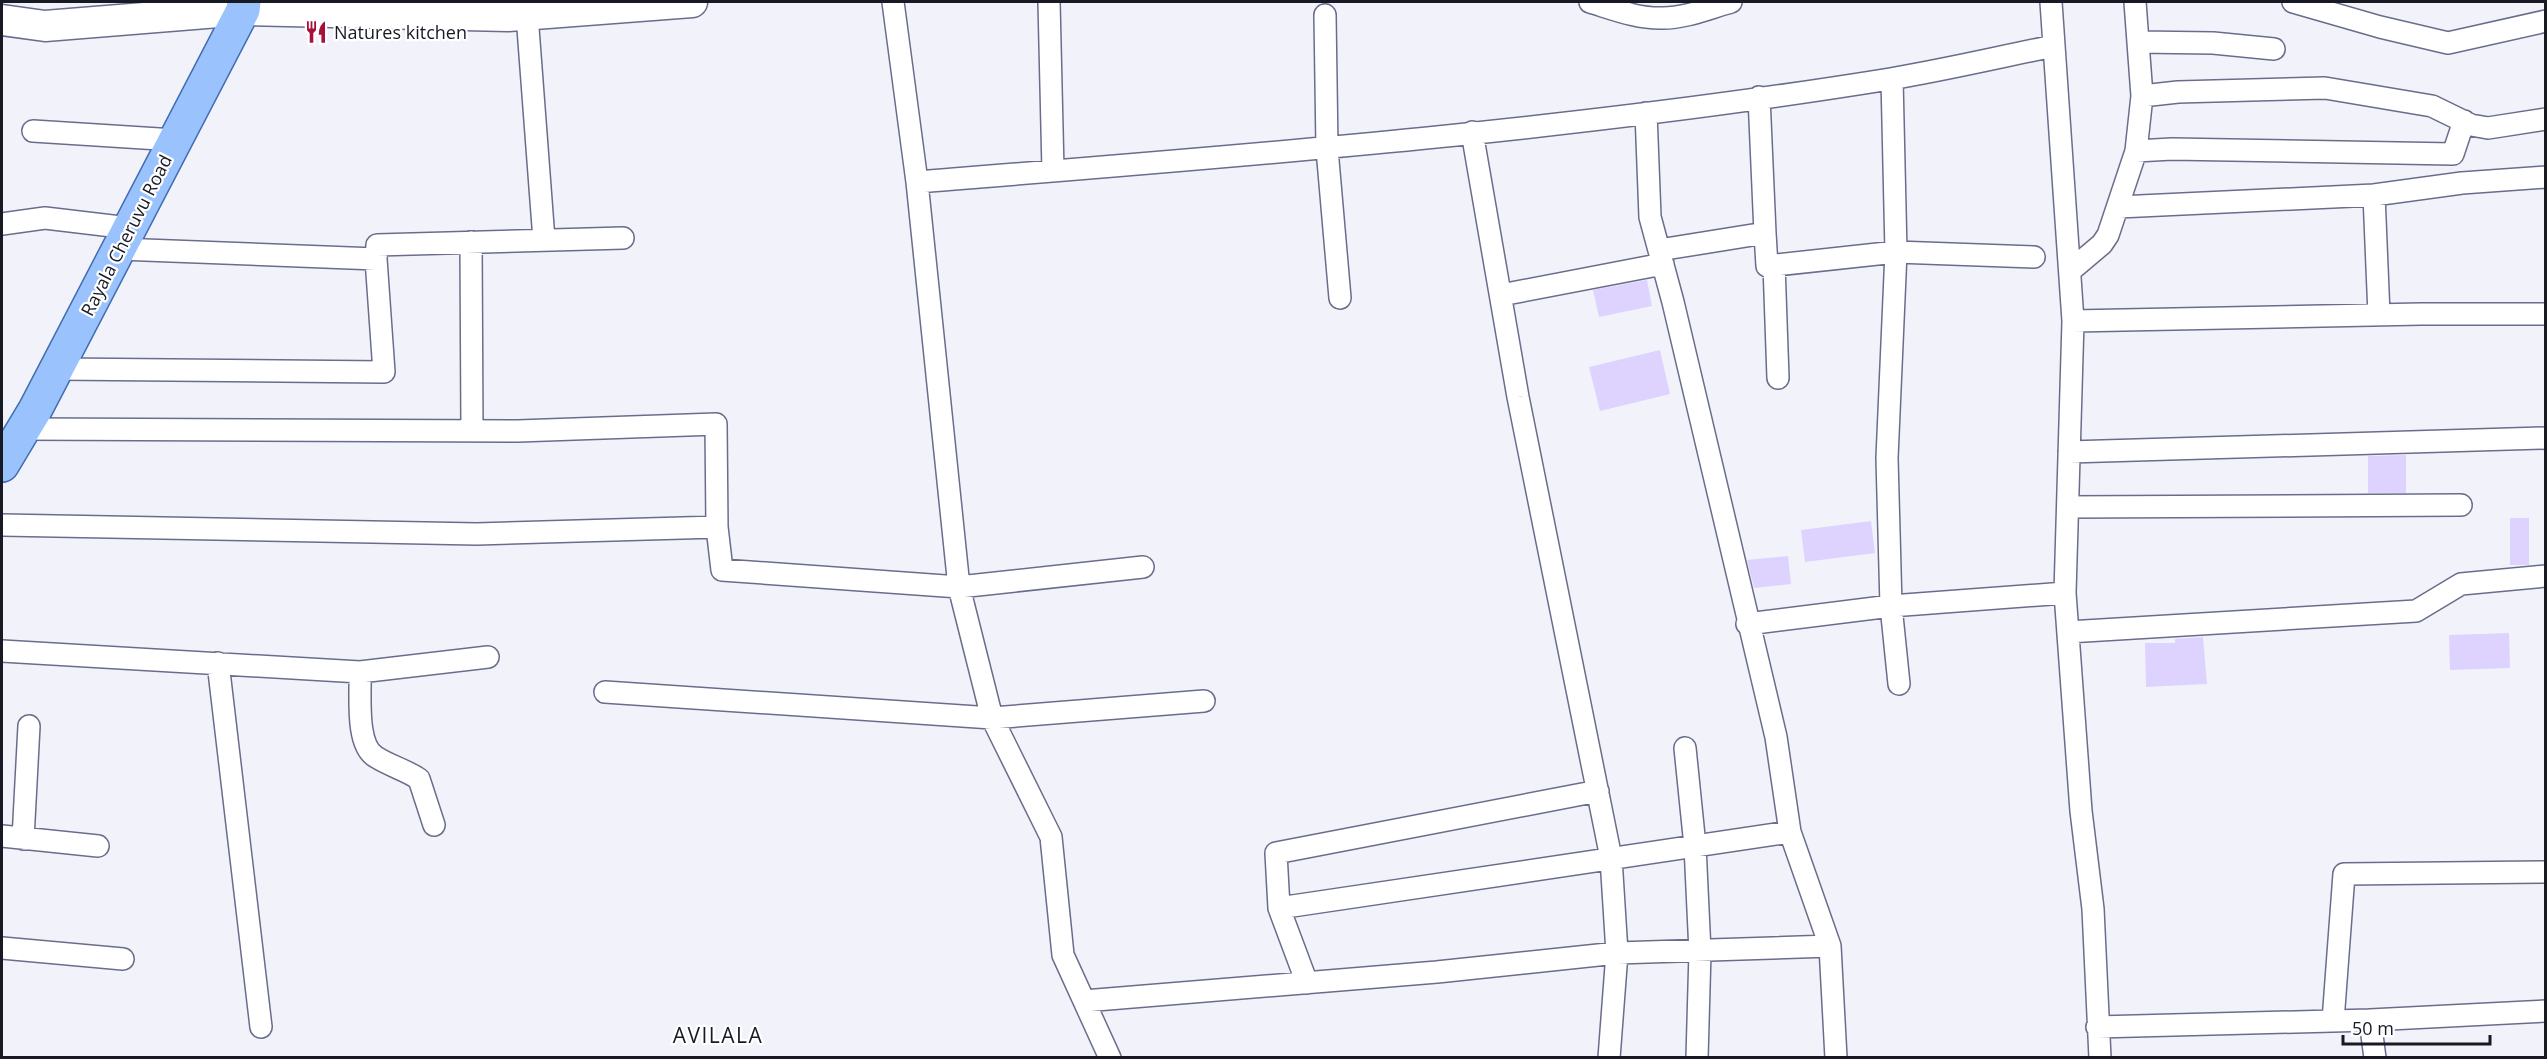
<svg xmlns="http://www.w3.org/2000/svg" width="2547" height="1059" font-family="'Open Sans',sans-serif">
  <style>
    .building { fill: #ded3ff }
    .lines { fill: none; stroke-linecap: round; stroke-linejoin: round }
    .street-casing { stroke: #696d8b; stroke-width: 24 }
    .secondary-casing { stroke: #696d8b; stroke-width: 33 }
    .primary-casing { stroke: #416cb0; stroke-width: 36 }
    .street { stroke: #fff; stroke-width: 21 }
    .secondary { stroke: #fff; stroke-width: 30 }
    .primary { stroke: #9ac2fd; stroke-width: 33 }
    .labels { text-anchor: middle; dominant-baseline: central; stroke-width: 4.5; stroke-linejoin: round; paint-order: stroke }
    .poi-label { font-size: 18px; fill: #171924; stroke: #fff; text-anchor: start }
    .street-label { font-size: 18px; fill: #171924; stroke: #fff }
    .quarter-label { font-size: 21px; letter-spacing: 1.5px; fill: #171924; stroke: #fff }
  </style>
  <rect width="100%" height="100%" fill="#f2f3fa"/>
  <path class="building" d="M 1647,280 L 1652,306 L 1599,317 L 1593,290 Z
    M 1660,350 L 1670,394 L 1600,411 L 1589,367 Z
    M 2406,455 L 2406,493 L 2368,493 L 2368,456 Z
    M 2510,518 L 2529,518 L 2529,565 L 2510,565 Z
    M 1871,521 L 1875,553 L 1805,562 L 1801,530 Z
    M 1788,556 L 1791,584 L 1754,588 L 1747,560 Z
    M 2509,633 L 2510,668 L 2450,670 L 2449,635 Z
    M 2203,637 L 2207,684 L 2146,687 L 2145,643 L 2175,643 L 2175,639 Z"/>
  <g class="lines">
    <g class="street-casing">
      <path id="street" d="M 893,2 L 917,182 L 959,587 L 992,718 L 1051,837 L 1063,955 L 1110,1058
        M 1049,2 L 1053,171
        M 1590,2 C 1613,9 1638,19 1663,18 C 1686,18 1709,8 1731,2
        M 2051,2 L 2073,321 L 2065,593 L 2081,811 L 2093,909 L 2100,1058
        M 2293,2 L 2380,27 L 2448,43 L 2546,21
        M 527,15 L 544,240
        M 1325,15 L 1327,149 L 1340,298
        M 2138,42 L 2213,43 L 2274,49
        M 1892,79 L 1896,252 L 1887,458 L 1891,606 L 1899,684
        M 2142,96 L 2178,92 L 2325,88 L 2432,106 L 2471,125 L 2488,128 L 2546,119
        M 1759,97 L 1765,233
        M 1646,113 L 1650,217 L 1673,302 L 1776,737 L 1790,832 L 1830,946 L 1836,1058
        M 33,131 L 175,140
        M 1472,132 L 1518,397 L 1611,858 L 1617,953 L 1609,1058
        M 2136,151 L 2172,149 L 2453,154 L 2464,121
        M 917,182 C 1242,156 1568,131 1890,79 C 1945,70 1999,57 2054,46
        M 2119,207 L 2374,195
        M 2,224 L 45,218 L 129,228
        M 471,242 L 472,431
        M 1659,250 L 1765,233 L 1767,266 L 1896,252 L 2034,257
        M 376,259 L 377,245 L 623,238
        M 1774,265 L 1778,378
        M 2070,271 L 2102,244 L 2108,235 L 2136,151 L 2142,96 L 2135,2
        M 1501,295 L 1663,264
        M 2379,315 L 2374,195 L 2462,183 L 2546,177
        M 2073,321 L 2421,314 L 2546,314
        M 57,369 L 384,372 L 376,259 L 119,249
        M 24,429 L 518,431 L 716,424 L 717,527 L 722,570 L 959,587 L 1143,567
        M 2069,452 L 2546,438
        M 2068,507 L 2461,505
        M 2,525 L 477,534 L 717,527
        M 1747,624 L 1891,606 L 2065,593
        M 2068,632 L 2416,611 L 2461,584 L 2546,576
        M 2,651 L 360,672 L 488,657
        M 218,663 L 261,1027
        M 360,672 C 361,694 355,745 376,757 C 390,766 406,770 419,779 L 434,825
        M 605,692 L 992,718 L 1204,701
        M 1685,748 L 1695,846 L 1700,952 L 1697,1058
        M 2,836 L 98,846
        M 23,839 L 29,726
        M 1279,908 L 1276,853 L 1598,791
        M 2,948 L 123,959
        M 1307,983 L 1279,908 L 1790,832
        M 1084,1001 L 1437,972 L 1617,953 L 1830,946
        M 2370,1020 L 2375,1058
        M 2333,1021 L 2344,874 L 2546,872
        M 2097,1027 L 2370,1020 L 2546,1011"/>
    </g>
    <g class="secondary-casing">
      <path id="secondary" d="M 2,20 L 45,26 L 243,10 L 508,16 L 692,2"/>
    </g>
    <g class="primary-casing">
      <path id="primary" d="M 2,465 L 35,410 L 243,10 L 244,2"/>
    </g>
    <use href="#street" class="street"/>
    <use href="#secondary" class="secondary"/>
    <use href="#primary" class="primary"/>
  </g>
  <defs>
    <g id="restaurant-bare" transform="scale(1.8)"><path d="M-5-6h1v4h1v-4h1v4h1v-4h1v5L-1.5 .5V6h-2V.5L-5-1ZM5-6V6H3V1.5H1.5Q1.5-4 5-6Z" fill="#a8103b" stroke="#fff" stroke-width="2.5" paint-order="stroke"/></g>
  </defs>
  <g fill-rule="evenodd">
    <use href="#restaurant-bare" x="316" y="32"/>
  </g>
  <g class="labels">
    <g class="poi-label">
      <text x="334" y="32">Natures kitchen</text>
    </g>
    <g class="street-label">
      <text transform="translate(126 235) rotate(-63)">Rayala Cheruvu Road</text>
    </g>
    <g class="quarter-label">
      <text x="718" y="1035">AVILALA</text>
    </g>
  </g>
  <rect width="2547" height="1059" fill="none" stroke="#171924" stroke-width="6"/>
  <path d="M2343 1035v9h147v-9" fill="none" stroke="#171924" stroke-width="3"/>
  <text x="2352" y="1035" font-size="18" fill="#171924" stroke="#ffffff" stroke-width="4.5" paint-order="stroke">50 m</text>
</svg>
